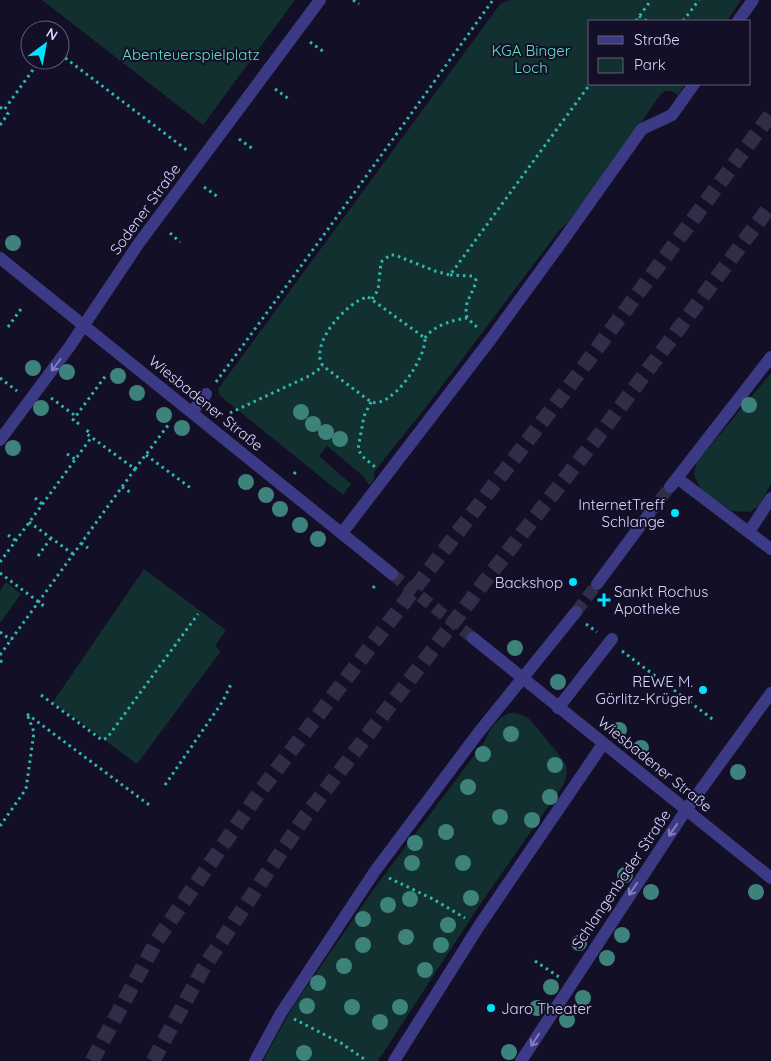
<svg xmlns="http://www.w3.org/2000/svg" width="771" height="1061" font-family="Quicksand,sans-serif">
  <style>
    .green { fill: #12302f }
    .lines { fill: none; stroke-linecap: round; stroke-linejoin: round }
    .minor-tunnel { stroke: #312d47; stroke-width: 12; stroke-dasharray: 12 6; stroke-linecap: butt }
    .highway-tunnel { stroke: #312d47; stroke-width: 15; stroke-dasharray: 15 8; stroke-linecap: butt }
    .path { stroke: #2fb8b0; stroke-width: 3; stroke-dasharray: 2.5 4; stroke-linecap: butt }
    .minor { stroke: #3d3a85; stroke-width: 12 }
    .tree { fill: #3d827b }
    .oneway { stroke: #837fbc }
    .poi-dot { fill: #00e5ff; stroke: #130f26; stroke-width: 2 }
    .labels { text-anchor: middle; dominant-baseline: central; stroke-width: 4; stroke-linejoin: round; paint-order: stroke }
    .park-label { font-size: 15px; fill: #5fe0c0; stroke: #130f26 }
    .street-label { font-size: 15px; fill: #d9d4ff; stroke: #130f26 }
    .poi-label { font-size: 15px; fill: #d9d4ff; stroke: #130f26; text-anchor: end }
  </style>
  <rect width="100%" height="100%" fill="#130f26"/>
  <path class="green" d="M 42,0 L 295,0 L 203,125 Z
    M 511,0 L 741,0 L 727,21 L 590,21 L 590,84 L 685,84 L 678,95 C 671,90 666,89 660,95 L 629,140 L 569,221 L 558,232 L 426,407 L 374,472 C 375,478 374,481 369,485 L 363,476 L 327,446 L 319,456 L 351,484 L 343,495 L 219,395 L 218,389 L 501,3 Z
    M 771,373 L 771,484 L 758,507 L 750,512 L 732,511 L 700,488 L 694,475 L 696,464 L 700,458 Z
    M 144,569 L 226,630 L 215,646 L 221,651 L 137,764 L 53,702 Z
    M 6,582 L 21,594 L 0,623 L 0,591 Z
    M 509,713 C 516,713 522,714 528,718 C 532,721 564,760 566,765 C 568,771 566,778 564,784 L 477,909 L 378,1061 L 263,1061 L 292,1008 L 376,886 L 485,741 C 490,728 496,719 509,713 Z"/>
  <g class="lines">
    <path class="minor-tunnel" d="M 649,514 L 670,487
      M 392,574 L 473,638
      M 576,612 L 597,584"/>
    <path class="highway-tunnel" d="M 92,1061 L 157,940 L 261,790 L 564,393 L 771,114
      M 153,1061 L 204,967 L 304,818 L 492,572 L 606,426 L 771,205"/>
    <path class="path" d="M 353,0 L 359,4
      M 639,16 L 647,21
      M 636,21 L 651,0
      M 683,21 L 699,0
      M 310,42 L 324,52
      M 60,54 L 188,151
      M 275,89 L 289,99
      M 0,107 L 4,110 L 40,60
      M 0,125 L 8,114 L 4,110
      M 239,139 L 253,149
      M 204,187 L 218,197
      M 170,233 L 180,242
      M 450,275 L 472,276 L 476,280 C 473,296 463,300 467,318
      M 368,297 L 425,338 C 426,358 393,408 371,402 L 323,366 C 308,345 347,301 368,297 Z
      M 372,299 L 378,290 L 381,262 L 390,255 L 395,255 L 435,271 L 450,275 L 590,84
      M 8,327 L 21,309
      M 425,338 C 433,326 452,320 467,318 L 479,329
      M 0,378 L 17,391
      M 216,382 L 326,232 L 493,0
      M 51,398 L 77,417
      M 371,402 L 364,416 L 358,449 L 362,456 L 375,467
      M 230,413 L 311,375 L 323,366
      M 79,424 L 73,420 L 107,374
      M 67,454 L 75,459
      M 146,455 L 192,489
      M 135,469 L 169,424
      M 294,474 L 298,469
      M 122,487 L 130,492
      M 35,498 L 42,504
      M 29,522 L 73,554
      M 8,535 L 15,540
      M 81,543 L 88,548
      M 38,556 L 51,538
      M 0,562 L 91,438
      M 0,573 L 44,606
      M 373,588 L 377,583
      M 586,624 L 597,632
      M 0,632 L 11,640
      M 622,651 L 715,721
      M 0,655 L 135,469 L 87,434 L 89,432 L 85,429
      M 0,661 L 3,662
      M 41,695 L 102,740 L 107,738 L 198,614
      M 27,714 L 152,807
      M 165,785 L 223,701 L 232,682
      M 0,826 L 26,789 L 34,732 L 27,714
      M 389,878 L 433,899 L 465,918
      M 535,961 L 559,977
      M 294,1019 L 341,1043 L 367,1061"/>
    <path class="minor" d="M 738,21 L 753,0
      M 0,258 L 392,574
      M 192,412 L 206,394
      M 0,440 L 70,346 L 139,243 L 320,0
      M 677,478 L 771,549
      M 670,487 L 771,357
      M 749,532 L 771,498
      M 342,533 L 491,339 L 566,236 L 642,129 L 672,115 L 694,84
      M 597,584 L 649,514
      M 473,638 L 771,878
      M 558,708 L 612,639
      M 255,1061 L 281,1013 L 375,871 L 479,732 L 576,612
      M 394,1061 L 479,926 L 603,744
      M 521,1061 L 686,810 L 771,693"/>
  </g>
  <g class="tree">
    <circle cx="13" cy="243" r="8"/>
    <circle cx="33" cy="368" r="8"/>
    <circle cx="67" cy="372" r="8"/>
    <circle cx="118" cy="376" r="8"/>
    <circle cx="137" cy="393" r="8"/>
    <circle cx="749" cy="405" r="8"/>
    <circle cx="41" cy="408" r="8"/>
    <circle cx="301" cy="412" r="8"/>
    <circle cx="164" cy="415" r="8"/>
    <circle cx="313" cy="424" r="8"/>
    <circle cx="182" cy="428" r="8"/>
    <circle cx="326" cy="432" r="8"/>
    <circle cx="340" cy="439" r="8"/>
    <circle cx="13" cy="448" r="8"/>
    <circle cx="246" cy="482" r="8"/>
    <circle cx="266" cy="495" r="8"/>
    <circle cx="280" cy="509" r="8"/>
    <circle cx="300" cy="525" r="8"/>
    <circle cx="318" cy="539" r="8"/>
    <circle cx="515" cy="648" r="8"/>
    <circle cx="558" cy="682" r="8"/>
    <circle cx="619" cy="730" r="8"/>
    <circle cx="511" cy="734" r="8"/>
    <circle cx="641" cy="748" r="8"/>
    <circle cx="483" cy="754" r="8"/>
    <circle cx="555" cy="765" r="8"/>
    <circle cx="738" cy="772" r="8"/>
    <circle cx="468" cy="787" r="8"/>
    <circle cx="550" cy="797" r="8"/>
    <circle cx="500" cy="817" r="8"/>
    <circle cx="532" cy="820" r="8"/>
    <circle cx="446" cy="832" r="8"/>
    <circle cx="415" cy="843" r="8"/>
    <circle cx="412" cy="863" r="8"/>
    <circle cx="463" cy="863" r="8"/>
    <circle cx="625" cy="875" r="8"/>
    <circle cx="651" cy="892" r="8"/>
    <circle cx="756" cy="892" r="8"/>
    <circle cx="471" cy="898" r="8"/>
    <circle cx="410" cy="899" r="8"/>
    <circle cx="388" cy="905" r="8"/>
    <circle cx="363" cy="919" r="8"/>
    <circle cx="448" cy="925" r="8"/>
    <circle cx="622" cy="935" r="8"/>
    <circle cx="406" cy="937" r="8"/>
    <circle cx="579" cy="943" r="8"/>
    <circle cx="363" cy="945" r="8"/>
    <circle cx="441" cy="945" r="8"/>
    <circle cx="607" cy="958" r="8"/>
    <circle cx="344" cy="966" r="8"/>
    <circle cx="425" cy="970" r="8"/>
    <circle cx="318" cy="983" r="8"/>
    <circle cx="551" cy="987" r="8"/>
    <circle cx="583" cy="998" r="8"/>
    <circle cx="307" cy="1006" r="8"/>
    <circle cx="352" cy="1007" r="8"/>
    <circle cx="400" cy="1007" r="8"/>
    <circle cx="537" cy="1008" r="8"/>
    <circle cx="567" cy="1020" r="8"/>
    <circle cx="380" cy="1022" r="8"/>
    <circle cx="509" cy="1052" r="8"/>
    <circle cx="304" cy="1053" r="8"/>
  </g>
  <defs><path id="oneway-shaft" d="M-6 0H5M1.5-3L5.5 0L1.5 3" fill="none" stroke-width="1.6" stroke-linecap="round" stroke-linejoin="round" transform="scale(1.25)"/></defs>
  <g class="oneway">
    <use href="#oneway-shaft" transform="translate(56 365) rotate(127)"/>
    <use href="#oneway-shaft" transform="translate(673 830) rotate(124)"/>
    <use href="#oneway-shaft" transform="translate(633 889) rotate(124)"/>
    <use href="#oneway-shaft" transform="translate(535 1040) rotate(123)"/>
  </g>
  <g class="poi-dot">
    <circle cx="675" cy="513" r="5"/>
    <circle cx="573" cy="582" r="5"/>
    <path d="M601.5 592.5h5v5h5v5h-5v5h-5v-5h-5v-5h5z"/>
    <circle cx="703" cy="690" r="5"/>
    <circle cx="491" cy="1008" r="5"/>
  </g>
  <g class="labels">
    <g class="park-label">
      <text x="531" y="50">KGA Binger<tspan x="531" dy="17">Loch</tspan></text>
      <text x="191" y="54">Abenteuerspielplatz</text>
    </g>
    <g class="street-label">
      <text transform="translate(145 209) rotate(-54)">Sodener Straße</text>
      <text transform="translate(206 403) rotate(39)">Wiesbadener Straße</text>
      <text transform="translate(655 764) rotate(39)">Wiesbadener Straße</text>
      <text transform="translate(621 879) rotate(-56)">Schlangenbader Straße</text>
    </g>
    <g class="poi-label">
      <text x="665" y="504">InternetTreff<tspan x="665" dy="17">Schlange</tspan></text>
      <text x="563" y="582">Backshop</text>
      <text x="614" y="591" text-anchor="start">Sankt Rochus<tspan x="614" dy="17">Apotheke</tspan></text>
      <text x="693" y="681">REWE M.<tspan x="693" dy="17">Görlitz-Krüger</tspan></text>
      <text x="501" y="1008" text-anchor="start">Jaro Theater</text>
    </g>
  </g>
  <rect x="588" y="20" width="162" height="65" fill="#130f26" stroke="#625e7d"/>
  <rect x="598" y="36" width="25" height="8" fill="#3d3a85" stroke="#625e7d"/>
  <text x="634" y="45" font-size="15" fill="#d9d4ff">Straße</text>
  <rect x="598" y="58" width="25" height="15" fill="#12302f" stroke="#625e7d"/>
  <text x="634" y="70" font-size="15" fill="#d9d4ff">Park</text>
  <g transform="translate(45 45) rotate(32)"><circle r="24" fill="#130f26" stroke="#625e7d"/>
  <path d="M0-4L9 19L0 12L-9 19Z" fill="#00e5ff"/>
  <text y="-8" font-size="14" font-weight="bold" text-anchor="middle" fill="#d9d4ff">N</text>
  </g>
</svg>
